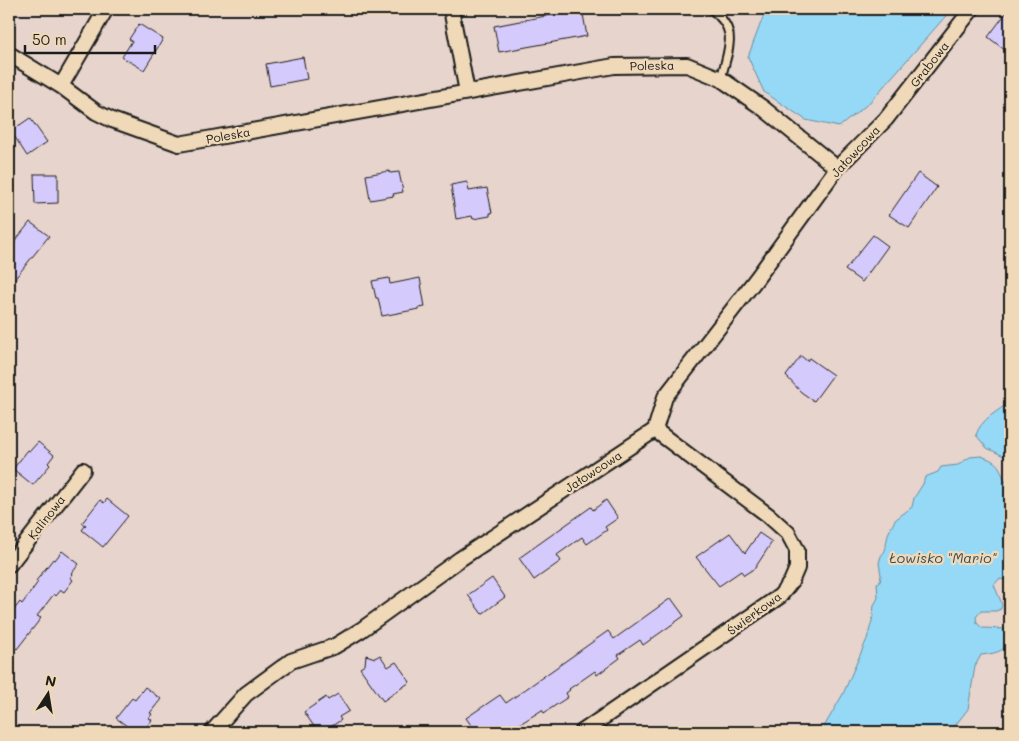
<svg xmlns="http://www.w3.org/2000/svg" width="1019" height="741" font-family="Mali,sans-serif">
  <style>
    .water { fill: #96d9f7; stroke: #658d9f }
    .building { fill: #d5cafc; stroke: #1c1c1c }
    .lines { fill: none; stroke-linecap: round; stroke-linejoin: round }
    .lane-casing { stroke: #1c1c1c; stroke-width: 11 }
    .street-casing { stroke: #1c1c1c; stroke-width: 18 }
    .lane { stroke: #efd9b8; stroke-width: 7 }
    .street { stroke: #efd9b8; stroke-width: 14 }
    .labels { text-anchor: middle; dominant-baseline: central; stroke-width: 4.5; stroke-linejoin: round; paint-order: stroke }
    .street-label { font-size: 12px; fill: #1c1c1c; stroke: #efd9b8 }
    .water-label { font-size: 14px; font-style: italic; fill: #3a4b53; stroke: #efd9b8 }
  </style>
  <rect width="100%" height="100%" fill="#e7d4cc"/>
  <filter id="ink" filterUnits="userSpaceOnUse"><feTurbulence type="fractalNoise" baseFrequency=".02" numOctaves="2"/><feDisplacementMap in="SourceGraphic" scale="10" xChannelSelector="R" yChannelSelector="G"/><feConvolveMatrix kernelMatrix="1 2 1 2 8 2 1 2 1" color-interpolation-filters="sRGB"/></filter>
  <g filter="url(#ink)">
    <path class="water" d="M 766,9 L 952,9 L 869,103 L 839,127 L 806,120 L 764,92 L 748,57 Z
      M 1010,402 L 1010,459 L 987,448 L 976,435 C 981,419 998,411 1010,402 Z
      M 981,456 C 1006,464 997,472 1010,488 L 1010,584 L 1006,580 L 999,579 L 994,585 L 1002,604 L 1001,609 L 996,611 L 981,611 L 976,617 L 977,623 L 982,628 L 1005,629 L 1010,633 C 1008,652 997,653 981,655 L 975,666 L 968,709 L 950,732 L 821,732 L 843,694 L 867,639 L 873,617 L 874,605 L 878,598 L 877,583 L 880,582 L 881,575 L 879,563 L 881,556 L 885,551 L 888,534 L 895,520 L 912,507 L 914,498 L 923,484 L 925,477 L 938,472 L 941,467 L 958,465 L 970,457 Z"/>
    <path class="building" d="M 582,9 L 587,36 L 499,52 L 494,26 Z
      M 1009,9 L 1010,9 L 1010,54 L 988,37 Z
      M 139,24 L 163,39 L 144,70 L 122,57 L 132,41 L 129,39 Z
      M 303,57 L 307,79 L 270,86 L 266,64 Z
      M 30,118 L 47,142 L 27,156 L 11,131 Z
      M 389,171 L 390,173 L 399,172 L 403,192 L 393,194 L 394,196 L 370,200 L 366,175 Z
      M 918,173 L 937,187 L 909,228 L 889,215 Z
      M 34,174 L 58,174 L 58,203 L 35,204 Z
      M 467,182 L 469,191 L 487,188 L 492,213 L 490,213 L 490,216 L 473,219 L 472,216 L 456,219 L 451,185 Z
      M 30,222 L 49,236 L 9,286 L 9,249 Z
      M 873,235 L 888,246 L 862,282 L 845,270 Z
      M 389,278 L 390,284 L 420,278 L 425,307 L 419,308 L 419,309 L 382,316 L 378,298 L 376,298 L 372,281 Z
      M 801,356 L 807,361 L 809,358 L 833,375 L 814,401 L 801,392 L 786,376 Z
      M 38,442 L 54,455 L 48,463 L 50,465 L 33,485 L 13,469 L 28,450 L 30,451 Z
      M 107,499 L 128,516 L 103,547 L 82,530 L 86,525 L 82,523 L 100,500 L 104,503 Z
      M 606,500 L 618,518 L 605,527 L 607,530 L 587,544 L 582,537 L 557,555 L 561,561 L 534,580 L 519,558 L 591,507 L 593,510 Z
      M 730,533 L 745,553 L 759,533 L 772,542 L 755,568 L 744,575 L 741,571 L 719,586 L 696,557 Z
      M 62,551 L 79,564 L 72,573 L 73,574 L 70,578 L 73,580 L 64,592 L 61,590 L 56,596 L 54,594 L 37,616 L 41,618 L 17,649 L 9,643 L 9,616 L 20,602 L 22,604 L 38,582 L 36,581 L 53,559 L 55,560 Z
      M 492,578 L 505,597 L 482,614 L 468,595 Z
      M 671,598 L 684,616 L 643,645 L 640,640 L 618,655 L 620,658 L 597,675 L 595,671 L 569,689 L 570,690 L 566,693 L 568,697 L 544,713 L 542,710 L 520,724 L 526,732 L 476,732 L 466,718 L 500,695 L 506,703 L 608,631 L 614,639 Z
      M 366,655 L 375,658 L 380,655 L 388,667 L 396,662 L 410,682 L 383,701 L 360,668 L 365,665 Z
      M 145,687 L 161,699 L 150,713 L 152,714 L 149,718 L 152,720 L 142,732 L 135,732 L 116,718 L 132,698 L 135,700 Z
      M 338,694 L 349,711 L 339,717 L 341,720 L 323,732 L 318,732 L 304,712 L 326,697 L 328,700 Z"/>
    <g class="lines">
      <g class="lane-casing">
        <path id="lane" d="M 711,9 C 740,31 728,48 721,79"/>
      </g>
      <g class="street-casing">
        <path id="street" d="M 451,9 L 467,92
          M 9,54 L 61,86 L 96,112 L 112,120 L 179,144 L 614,66 L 687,65 L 721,79 L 763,108 L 837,168
          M 61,86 L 106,9
          M 9,565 L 83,470
          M 212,732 L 246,694 L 291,661 L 335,646 L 361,630 L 460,559 L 655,430 L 665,397 L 757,278 L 837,168 L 886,119 L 972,9
          M 582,732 L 780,596 L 791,582 L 797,568 L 797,550 L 788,533 L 768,515 L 655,430"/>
      </g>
      <use href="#lane" class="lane"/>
      <use href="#street" class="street"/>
    </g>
  </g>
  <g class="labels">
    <g class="street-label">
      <text transform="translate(929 64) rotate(-52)">Grabowa</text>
      <text transform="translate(652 65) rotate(-1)">Poleska</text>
      <text transform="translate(228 135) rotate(-10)">Poleska</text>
      <text transform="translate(855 151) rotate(-47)">Jałowcowa</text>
      <text transform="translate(593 471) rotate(-33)">Jałowcowa</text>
      <text transform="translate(46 517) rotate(-52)">Kalinowa</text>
      <text transform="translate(754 613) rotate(-36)">Świerkowa</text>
    </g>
    <g class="water-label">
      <text x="943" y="557">Łowisko "Mario"</text>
    </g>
  </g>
  <rect width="1019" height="741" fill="none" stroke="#efd9b8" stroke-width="30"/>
  <rect x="15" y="15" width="989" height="711" fill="none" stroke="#1c1c1c" stroke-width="2" filter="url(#ink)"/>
  <g transform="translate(48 694) rotate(12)" stroke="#efd9b8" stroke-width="4" paint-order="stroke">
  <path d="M0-4L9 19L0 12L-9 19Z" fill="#1c1c1c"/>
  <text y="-8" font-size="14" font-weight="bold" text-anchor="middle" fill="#1c1c1c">N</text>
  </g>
  <path d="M25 45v8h130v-8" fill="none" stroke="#1c1c1c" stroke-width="2.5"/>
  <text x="32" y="45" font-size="15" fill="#1c1c1c" stroke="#efd9b8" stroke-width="4" paint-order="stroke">50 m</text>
</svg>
